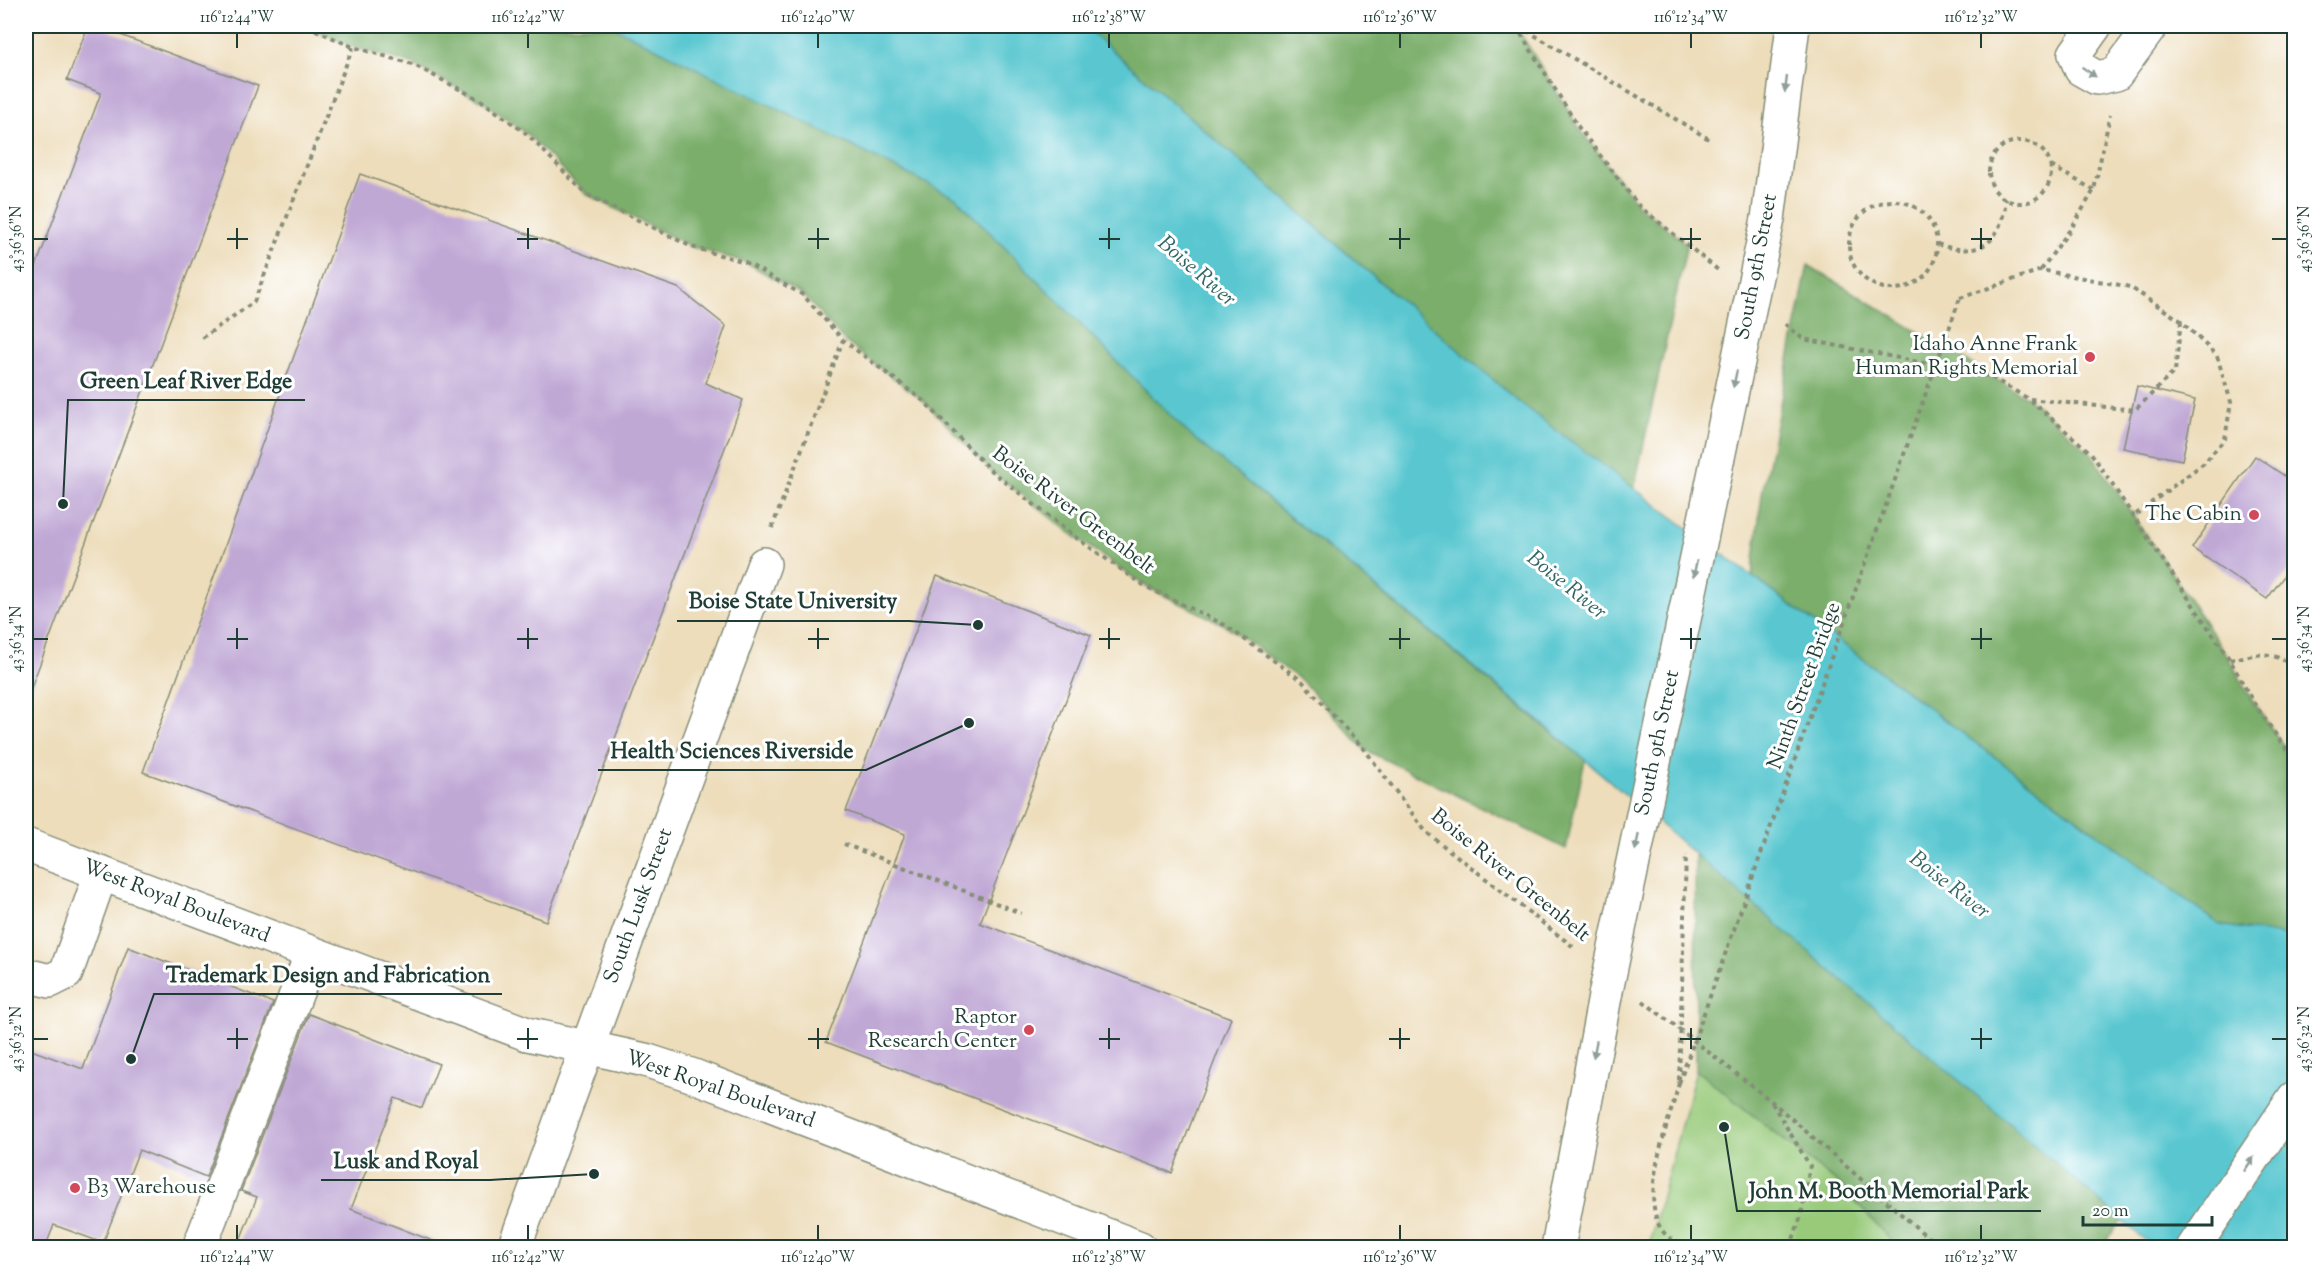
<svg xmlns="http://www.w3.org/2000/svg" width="2320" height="1273" font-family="'Sorts Mill Goudy',serif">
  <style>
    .green { fill: #98ca7a; stroke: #5c8457; stroke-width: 1.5 }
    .forest { fill: #7aae6a; stroke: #4c764f; stroke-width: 1.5 }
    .water { fill: #5ac7d0; stroke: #3c8282; stroke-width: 1.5 }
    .building { fill: #c0a8d5 }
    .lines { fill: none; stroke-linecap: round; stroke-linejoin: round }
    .minor-casing { stroke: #868d78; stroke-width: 36 }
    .major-casing { stroke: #868d78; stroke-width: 36 }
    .path { stroke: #868d78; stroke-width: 4; stroke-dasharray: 4.5 4.5; stroke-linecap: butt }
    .minor { stroke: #fff; stroke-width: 33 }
    .major { stroke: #fff; stroke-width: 33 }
    .major-bridge-casing { stroke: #868d78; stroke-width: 36; stroke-linecap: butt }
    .path-bridge { stroke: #868d78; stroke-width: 4; stroke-dasharray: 4.5 4.5; stroke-linecap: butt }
    .major-bridge { stroke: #fff; stroke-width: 33 }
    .oneway { fill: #8f9e9a }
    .ticks { fill: none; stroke: #1f3d34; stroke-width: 2 }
    .poi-dot { fill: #d1495b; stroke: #fff; stroke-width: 2 }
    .labels { text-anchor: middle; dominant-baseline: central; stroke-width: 6; stroke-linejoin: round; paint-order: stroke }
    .street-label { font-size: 21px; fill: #1f3d34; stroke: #fff }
    .poi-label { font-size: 21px; fill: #1f3d34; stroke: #fff; text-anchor: end }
    .water-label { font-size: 22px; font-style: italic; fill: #316663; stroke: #fff }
    .leader { fill: none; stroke: #1f3d34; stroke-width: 2 }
    .callout-dot { fill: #1f3d34; stroke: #fff; stroke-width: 2 }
    .callout-label { font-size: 22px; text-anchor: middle; font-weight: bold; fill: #1f3d34; stroke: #fff; stroke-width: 6; stroke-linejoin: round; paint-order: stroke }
    .neatline { fill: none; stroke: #1f3d34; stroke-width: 2 }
    .ticks-label { font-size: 15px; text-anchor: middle; fill: #1f3d34 }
  </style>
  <rect width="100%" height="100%" fill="#fff"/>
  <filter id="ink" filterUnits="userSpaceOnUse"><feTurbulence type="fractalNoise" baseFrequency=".0167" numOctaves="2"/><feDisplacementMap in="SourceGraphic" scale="12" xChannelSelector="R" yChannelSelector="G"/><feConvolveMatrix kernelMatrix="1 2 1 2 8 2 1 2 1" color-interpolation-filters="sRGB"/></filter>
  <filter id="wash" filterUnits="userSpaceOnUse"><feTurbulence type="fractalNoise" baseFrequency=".008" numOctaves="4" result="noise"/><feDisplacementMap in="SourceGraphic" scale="24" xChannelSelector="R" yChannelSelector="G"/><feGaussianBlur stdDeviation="1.35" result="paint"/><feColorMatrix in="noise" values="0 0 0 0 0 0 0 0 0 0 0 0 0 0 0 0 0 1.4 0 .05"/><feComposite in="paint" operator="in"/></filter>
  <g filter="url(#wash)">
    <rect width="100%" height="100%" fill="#edddbb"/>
    <path class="green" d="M 1696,1070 L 1839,1184 L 1897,1247 L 1648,1248 Z"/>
    <path class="forest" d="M 307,26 L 612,26 L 956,198 L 1190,435 L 1585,760 L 1566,849 L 1365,750 L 1302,681 L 1225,625 L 1145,586 L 1078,539 L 990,470 L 925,402 L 843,340 L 803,295 L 745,262 L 692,247 L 586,194 L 527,134 L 482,101 L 412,64 L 353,47 Z
      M 1084,26 L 1516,26 L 1579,128 L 1639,206 L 1687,244 L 1634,489 L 1521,404 Z
      M 1808,265 L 2029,399 L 2091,453 L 2230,660 L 2253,702 L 2283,745 L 2294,756 L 2294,937 L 2220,925 L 1752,576 L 1762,494 Z
      M 1695,852 L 2122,1219 L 2102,1247 L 1897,1247 L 1839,1184 L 1696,1070 Z"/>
    <path class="water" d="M 612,26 L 1084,26 L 1521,404 L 2220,925 L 2294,937 L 2294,1247 L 2153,1247 L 1549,729 L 1190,435 L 956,198 Z"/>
    <g id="blocks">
      <path class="building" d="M 88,26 L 96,26 L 258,86 L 29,693 L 26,693 L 26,293 L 101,93 L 67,80 Z
        M 360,174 L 678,288 L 726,326 L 706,383 L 743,400 L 546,921 L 143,772 Z
        M 2137,386 L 2195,400 L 2182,460 L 2123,448 Z
        M 2255,456 L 2295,483 L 2295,561 L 2267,599 L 2192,548 Z
        M 937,576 L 1091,635 L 980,923 L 1231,1018 L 1172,1173 L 826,1042 L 905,834 L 846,811 Z
        M 128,947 L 273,1003 L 206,1177 L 139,1150 L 103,1243 L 54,1225 L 45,1248 L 26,1248 L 26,1048 L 83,1069 Z
        M 309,1014 L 439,1064 L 422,1108 L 395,1098 L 351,1209 L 443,1245 L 443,1248 L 237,1248 L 257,1197 L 241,1191 Z"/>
    </g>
  </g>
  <g filter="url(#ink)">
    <use href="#blocks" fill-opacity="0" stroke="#868d78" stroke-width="1.5"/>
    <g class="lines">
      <g class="minor-casing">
        <path id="minor" d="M 2095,26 L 2075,54 L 2081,69 L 2097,78 L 2116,74 L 2151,26
          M 26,845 L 527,1034 L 645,1060 L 691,1075 L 1140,1248
          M 26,975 L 50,981 L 66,973 L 101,873
          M 199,1248 L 312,953
          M 514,1248 L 764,564"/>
      </g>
      <g class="major-casing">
        <path id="major" d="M 1768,219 L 1793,26
          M 1558,1248 L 1606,991
          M 2193,1248 L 2294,1098"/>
      </g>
      <path class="path" d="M 307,26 L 353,47 L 412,64 L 482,101 L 527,134 L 586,194 L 692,247 L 745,262 L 803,295 L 843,340 L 925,402 L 990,470 L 1078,539 L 1145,586 L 1225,625 L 1302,681 L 1365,750 L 1426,832 L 1576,949
        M 1516,26 L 1579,128 L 1639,206 L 1718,270
        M 1519,26 L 1709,139
        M1989 172a31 31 0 1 1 62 0a31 31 0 1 1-62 0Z
        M 2051,166 L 2094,190
        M1849 245a44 44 0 1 1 88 0a44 44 0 1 1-88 0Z
        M 1937,244 C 1981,259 2001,243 2006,199
        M 2041,270 L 2072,227 L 2094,190 L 2110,115
        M 1960,298 L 2041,270 L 2130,287 L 2181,321 L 2217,356 L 2231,402 L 2225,439 L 2204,463 L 2135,515
        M 1785,324 L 1803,339 L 1989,376 L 2029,399 L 2091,453 L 2230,660 L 2253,702 L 2283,745 L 2294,756
        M 202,338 L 254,302 L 353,47
        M 2030,399 L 2135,410 L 2175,371 L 2181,322
        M 772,528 L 843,340
        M 2230,660 C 2258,654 2270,649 2294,667
        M 844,844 L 1021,913
        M 1643,1001 L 1770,1100 L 1940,1248
        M 1679,1083 C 1670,1121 1631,1212 1671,1239 C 1677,1243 1686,1245 1693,1248
        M 1772,1103 L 1810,1166 L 1801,1216 L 1790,1248"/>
      <use href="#minor" class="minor"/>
      <use href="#major" class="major"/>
      <g class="major-bridge-casing">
        <path id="major-bridge" d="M 1606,991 L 1768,219"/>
      </g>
      <path class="path-bridge" d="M 1679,1080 L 1686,855
        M 1679,1083 L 1960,298"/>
      <use href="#major-bridge" class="major-bridge"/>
    </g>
    <defs><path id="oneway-solid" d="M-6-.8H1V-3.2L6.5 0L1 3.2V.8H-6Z" transform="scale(1.5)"/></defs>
    <g class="oneway">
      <use href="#oneway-solid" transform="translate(2089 72) rotate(35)"/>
      <use href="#oneway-solid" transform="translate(1786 84) rotate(97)"/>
      <use href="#oneway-solid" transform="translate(1735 379) rotate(102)"/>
      <use href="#oneway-solid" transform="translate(1695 569) rotate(102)"/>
      <use href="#oneway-solid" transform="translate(1637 842) rotate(102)"/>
      <use href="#oneway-solid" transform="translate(1595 1049) rotate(101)"/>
      <use href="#oneway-solid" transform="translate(2249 1164) rotate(-56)"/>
    </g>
  </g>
  <path class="ticks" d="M 237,33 L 237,48M 528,33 L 528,48M 818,33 L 818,48M 1109,33 L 1109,48M 1400,33 L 1400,48M 1691,33 L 1691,48M 1981,33 L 1981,48M 237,228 L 237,249M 528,228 L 528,249M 818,228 L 818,249M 1109,228 L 1109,249M 1400,228 L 1400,249M 1691,228 L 1691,249M 1981,228 L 1981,249M 33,239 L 48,239M 227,239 L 248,239M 517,239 L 538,239M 808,239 L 829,239M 1099,239 L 1120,239M 1389,239 L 1410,239M 1680,239 L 1701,239M 1971,239 L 1992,239M 2272,239 L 2287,239M 237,628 L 237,649M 528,628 L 528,649M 818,628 L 818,649M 1109,628 L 1109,649M 1400,628 L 1400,649M 1691,628 L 1691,649M 1981,628 L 1981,649M 33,639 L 48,639M 227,639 L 248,639M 517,639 L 538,639M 808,639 L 829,639M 1099,639 L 1120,639M 1389,639 L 1410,639M 1680,639 L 1701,639M 1971,639 L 1992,639M 2272,639 L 2287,639M 237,1028 L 237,1049M 528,1028 L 528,1049M 818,1028 L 818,1049M 1109,1028 L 1109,1049M 1400,1028 L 1400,1049M 1691,1028 L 1691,1049M 1981,1028 L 1981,1049M 33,1039 L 48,1039M 227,1039 L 248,1039M 517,1039 L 538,1039M 808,1039 L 829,1039M 1099,1039 L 1120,1039M 1389,1039 L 1410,1039M 1680,1039 L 1701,1039M 1971,1039 L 1992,1039M 2272,1039 L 2287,1039M 237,1225 L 237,1240M 528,1225 L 528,1240M 818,1225 L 818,1240M 1109,1225 L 1109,1240M 1400,1225 L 1400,1240M 1691,1225 L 1691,1240M 1981,1225 L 1981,1240"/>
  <g class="poi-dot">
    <circle cx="2090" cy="357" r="6"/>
    <circle cx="2254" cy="515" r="6"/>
    <circle cx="1029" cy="1030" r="6"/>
    <circle cx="75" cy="1188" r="6"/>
  </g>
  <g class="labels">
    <g class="street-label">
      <text transform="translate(1757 267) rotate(-79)">South 9th Street</text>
      <text transform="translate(1073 511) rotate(37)">Boise River Greenbelt</text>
      <text transform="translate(1805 686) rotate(-70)">Ninth Street Bridge</text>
      <text transform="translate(1658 743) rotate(-78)">South 9th Street</text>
      <text transform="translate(1510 876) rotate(39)">Boise River Greenbelt</text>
      <text transform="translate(176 902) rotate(21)">West Royal Boulevard</text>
      <text transform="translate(639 906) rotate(-70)">South Lusk Street</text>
      <text transform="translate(720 1090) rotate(19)">West Royal Boulevard</text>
    </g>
    <g class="poi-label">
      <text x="2078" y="345">Idaho Anne Frank<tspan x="2078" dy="24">Human Rights Memorial</tspan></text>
      <text x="2242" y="515">The Cabin</text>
      <text x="1017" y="1018">Raptor<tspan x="1017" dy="24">Research Center</tspan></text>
      <text x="87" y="1188" text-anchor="start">B3 Warehouse</text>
    </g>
    <g class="water-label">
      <text transform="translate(1196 272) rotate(41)">Boise River</text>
      <text transform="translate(1566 586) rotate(39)">Boise River</text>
      <text transform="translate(1949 886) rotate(38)">Boise River</text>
    </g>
  </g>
  <path class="leader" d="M63 504L68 400H305M978 625L909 621H677M969 723L866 770H598M131 1059L154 994H502M594 1174L490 1180H321M1724 1127L1737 1211H2041"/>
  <g class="callout-dot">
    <circle cx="63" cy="504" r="6"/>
    <circle cx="978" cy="625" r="6"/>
    <circle cx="969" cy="723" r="6"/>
    <circle cx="131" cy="1059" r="6"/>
    <circle cx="594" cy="1174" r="6"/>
    <circle cx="1724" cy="1127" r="6"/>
  </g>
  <g class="callout-label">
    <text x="186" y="388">Green Leaf River Edge</text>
    <text x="793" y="608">Boise State University</text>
    <text x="732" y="758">Health Sciences Riverside</text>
    <text x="328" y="982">Trademark Design and Fabrication</text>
    <text x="406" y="1168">Lusk and Royal</text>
    <text x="1889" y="1198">John M. Booth Memorial Park</text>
  </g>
  <rect width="2320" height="1273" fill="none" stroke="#fff" stroke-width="66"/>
  <path d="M2083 1216v9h129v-9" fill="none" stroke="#1f3d34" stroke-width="3"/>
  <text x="2092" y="1216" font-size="18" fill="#1f3d34" stroke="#ffffff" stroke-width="4.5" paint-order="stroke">20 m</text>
  <rect x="33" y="33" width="2254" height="1207" class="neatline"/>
  <g class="ticks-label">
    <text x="237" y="22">116°12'44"W</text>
    <text x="528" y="22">116°12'42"W</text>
    <text x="818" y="22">116°12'40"W</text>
    <text x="1109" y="22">116°12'38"W</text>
    <text x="1400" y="22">116°12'36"W</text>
    <text x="1691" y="22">116°12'34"W</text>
    <text x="1981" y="22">116°12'32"W</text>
    <text transform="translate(16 239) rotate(-90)" y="5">43°36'36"N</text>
    <text transform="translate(2304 239) rotate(-90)" y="5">43°36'36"N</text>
    <text transform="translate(16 639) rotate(-90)" y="5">43°36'34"N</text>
    <text transform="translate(2304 639) rotate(-90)" y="5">43°36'34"N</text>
    <text transform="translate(16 1039) rotate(-90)" y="5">43°36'32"N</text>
    <text transform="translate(2304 1039) rotate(-90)" y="5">43°36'32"N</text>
    <text x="237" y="1262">116°12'44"W</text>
    <text x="528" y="1262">116°12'42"W</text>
    <text x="818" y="1262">116°12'40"W</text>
    <text x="1109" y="1262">116°12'38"W</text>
    <text x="1400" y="1262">116°12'36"W</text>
    <text x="1691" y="1262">116°12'34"W</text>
    <text x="1981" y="1262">116°12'32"W</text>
  </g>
</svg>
